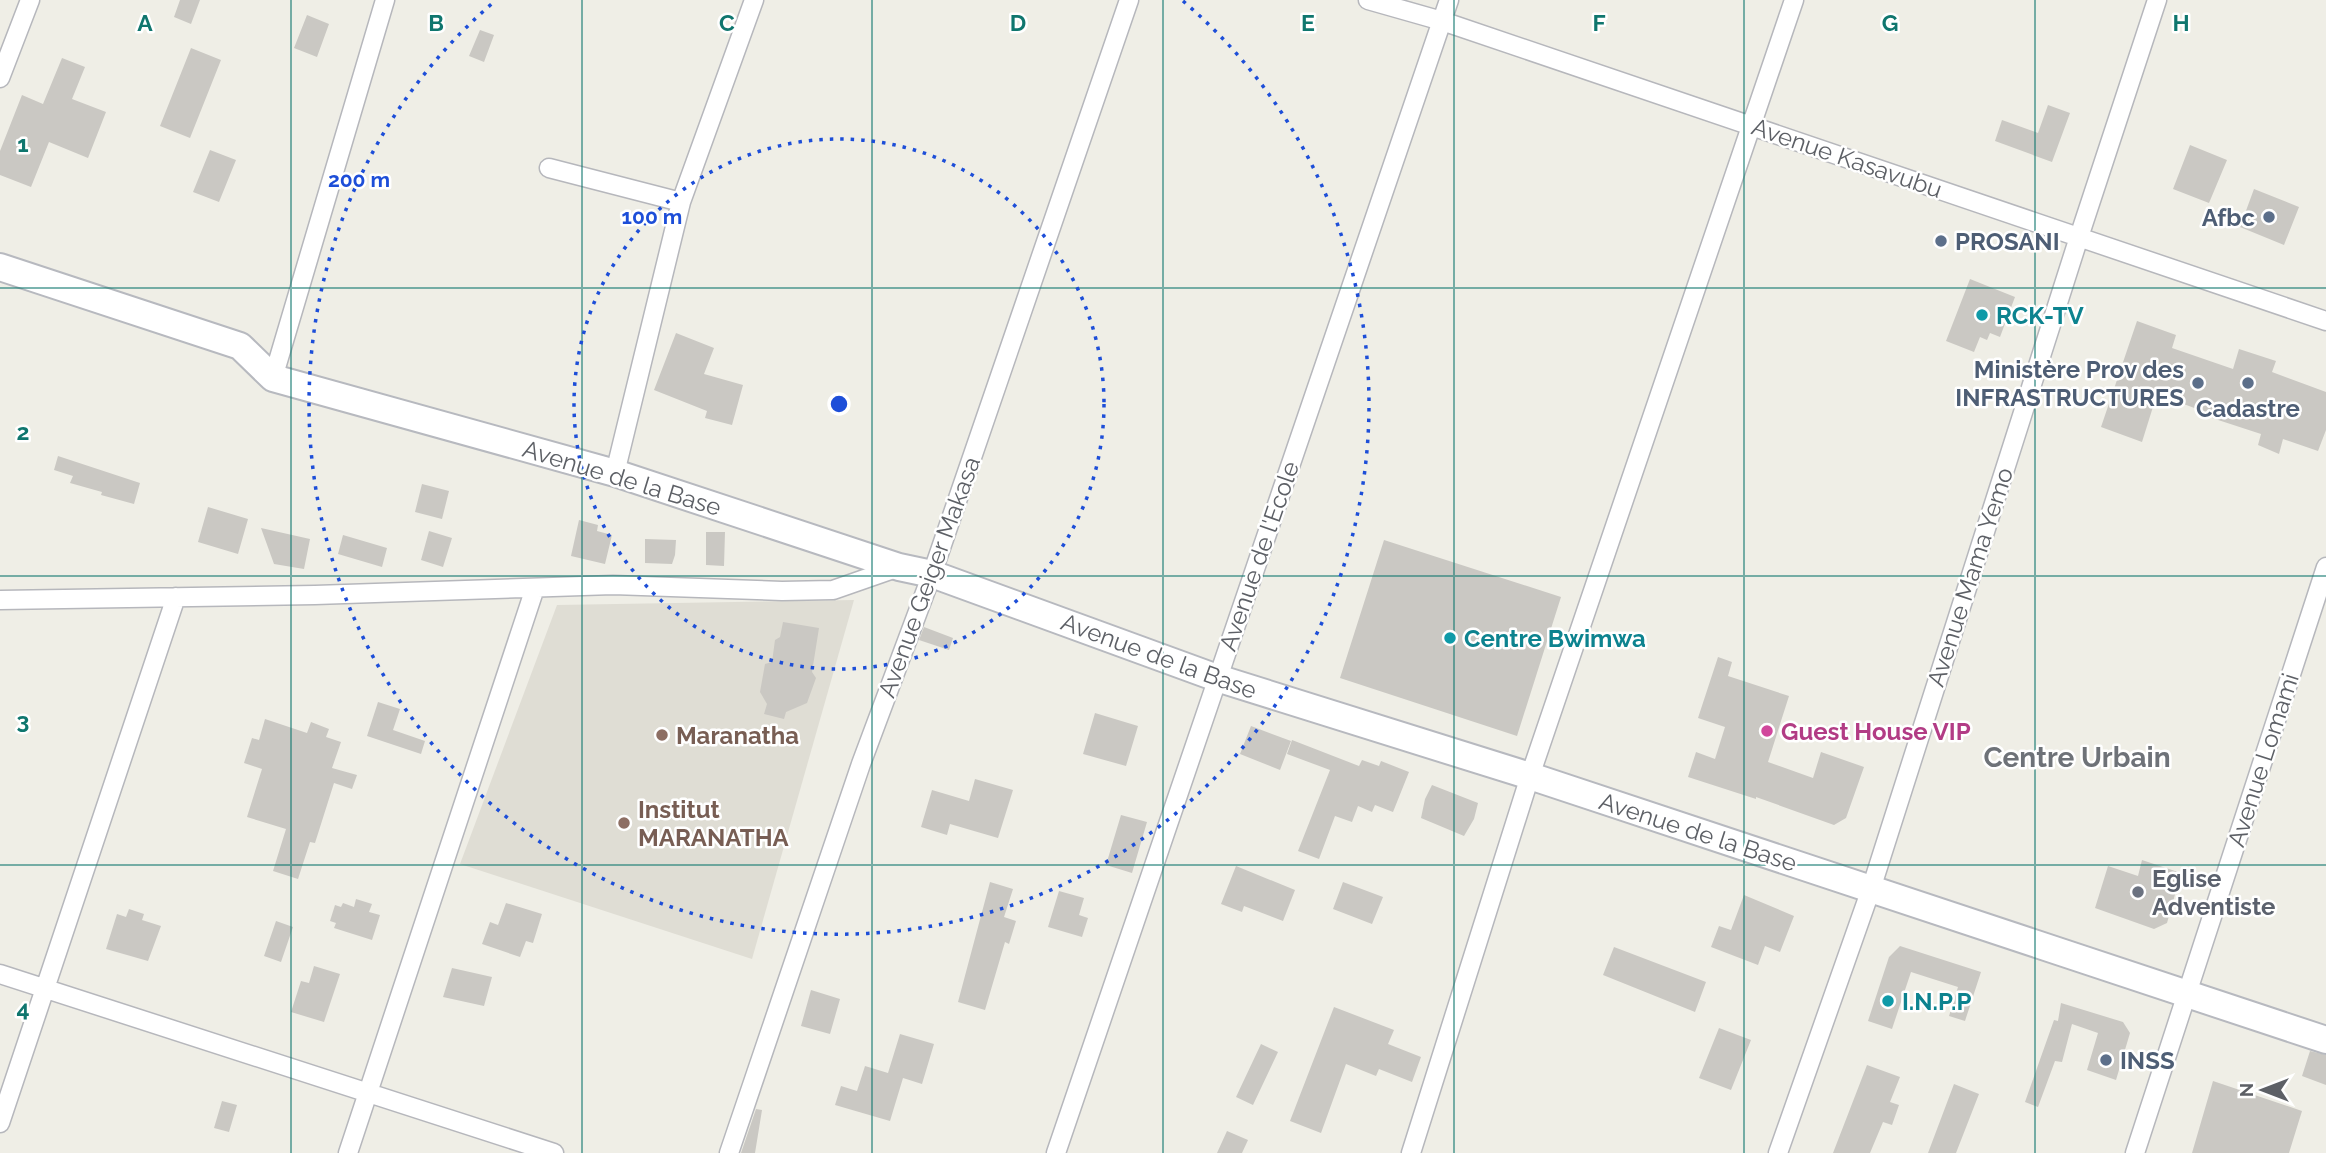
<svg xmlns="http://www.w3.org/2000/svg" width="2326" height="1153" font-family="Raleway,sans-serif">
  <style>
    .education { fill: #dfddd4 }
    .building { fill: #cac8c3 }
    .lines { fill: none; stroke-linecap: round; stroke-linejoin: round }
    .minor-casing { stroke: #b6b7bc; stroke-width: 21 }
    .secondary-casing { stroke: #b7b9bf; stroke-width: 30 }
    .minor { stroke: #fff; stroke-width: 18 }
    .secondary { stroke: #fff; stroke-width: 26 }
    .grid { fill: none; stroke: #0f766e; stroke-width: 2; stroke-opacity: 0.55 }
    .ring { fill: none; stroke: #1d4ed8; stroke-width: 3.5; stroke-dasharray: 3.5 7 }
    .service-dot { fill: #5c6f8a; stroke: #fff; stroke-width: 2.5 }
    .culture-dot { fill: #0f9aa8; stroke: #fff; stroke-width: 2.5 }
    .hotel-dot { fill: #d1479c; stroke: #fff; stroke-width: 2.5 }
    .education-dot { fill: #8d6e63; stroke: #fff; stroke-width: 2.5 }
    .worship-dot { fill: #6b7280; stroke: #fff; stroke-width: 2.5 }
    .labels { text-anchor: middle; dominant-baseline: central; stroke-width: 5; stroke-linejoin: round; paint-order: stroke }
    .street-label { font-size: 24px; fill: #5d6066; stroke: #fff }
    .service-label { font-size: 24px; font-weight: bold; fill: #4e5e75; stroke: #fff; text-anchor: end }
    .culture-label { font-size: 24px; font-weight: bold; fill: #0d838f; stroke: #fff; text-anchor: start }
    .hotel-label { font-size: 24px; font-weight: bold; fill: #b23c85; stroke: #fff; text-anchor: start }
    .education-label { font-size: 24px; font-weight: bold; fill: #785e54; stroke: #fff; text-anchor: start }
    .worship-label { font-size: 24px; font-weight: bold; fill: #5b616d; stroke: #fff; text-anchor: start }
    .quarter-label { font-size: 28px; font-weight: bold; fill: #6e7278; stroke: #fff }
    .grid-label { font-size: 23px; text-anchor: middle; font-weight: bold; fill: #0f766e; stroke: #fff; stroke-width: 5; stroke-linejoin: round; paint-order: stroke }
    .centre { fill: #1d4ed8; stroke: #fff; stroke-width: 3.5 }
    .ring-label { font-size: 21px; text-anchor: middle; font-weight: bold; fill: #1d4ed8; stroke: #fff; stroke-width: 5; stroke-linejoin: round; paint-order: stroke }
  </style>
  <rect width="100%" height="100%" fill="#efeee6"/>
  <path class="education" d="M 854,600 L 752,959 L 460,864 L 557,605 Z"/>
  <path class="building" d="M 180,0 L 200,0 L 191,24 L 174,17 Z
    M 307,15 L 329,24 L 317,57 L 294,48 Z
    M 480,30 L 494,35 L 484,62 L 469,56 Z
    M 191,48 L 221,60 L 190,138 L 160,126 Z
    M 62,58 L 85,67 L 72,99 L 106,112 L 88,158 L 49,142 L 31,187 L 0,175 L 0,151 L 22,95 L 43,104 Z
    M 2048,105 L 2070,113 L 2052,162 L 1995,141 L 2002,120 L 2038,133 Z
    M 2190,145 L 2227,160 L 2209,203 L 2173,189 Z
    M 210,150 L 236,160 L 219,202 L 193,192 Z
    M 2254,189 L 2299,207 L 2284,245 L 2240,227 Z
    M 1970,279 L 2015,297 L 2000,337 L 1990,333 L 1987,340 L 1980,337 L 1974,352 L 1946,341 Z
    M 2137,321 L 2176,335 L 2172,348 L 2233,369 L 2239,349 L 2276,361 L 2272,372 L 2326,392 L 2326,430 L 2318,451 L 2283,439 L 2279,454 L 2258,445 L 2261,434 L 2212,418 L 2213,415 L 2157,394 L 2142,442 L 2101,427 Z
    M 676,333 L 714,348 L 704,374 L 743,385 L 732,425 L 705,418 L 707,411 L 654,390 Z
    M 58,456 L 140,483 L 134,504 L 101,495 L 102,492 L 70,483 L 73,476 L 54,470 Z
    M 422,484 L 449,491 L 442,519 L 415,512 Z
    M 208,507 L 248,519 L 238,554 L 198,542 Z
    M 579,520 L 598,525 L 597,531 L 612,535 L 605,564 L 571,556 Z
    M 261,528 L 310,539 L 304,569 L 274,564 Z
    M 429,531 L 452,538 L 443,567 L 421,560 Z
    M 706,532 L 725,532 L 724,566 L 706,565 Z
    M 343,535 L 387,548 L 382,567 L 338,554 Z
    M 645,539 L 676,540 L 675,555 L 672,564 L 645,563 Z
    M 1384,540 L 1561,597 L 1517,736 L 1340,678 Z
    M 783,622 L 819,628 L 812,672 L 816,678 L 807,703 L 786,712 L 784,719 L 764,714 L 767,704 L 760,692 L 765,664 L 772,662 L 775,640 L 780,637 Z
    M 924,627 L 953,638 L 949,650 L 919,640 Z
    M 1718,657 L 1732,662 L 1728,676 L 1789,696 L 1768,762 L 1813,778 L 1821,752 L 1864,767 L 1846,818 L 1834,825 L 1756,797 L 1756,799 L 1688,777 L 1696,752 L 1715,759 L 1725,727 L 1698,718 Z
    M 378,702 L 400,709 L 393,730 L 425,741 L 421,754 L 367,736 Z
    M 1095,713 L 1138,726 L 1126,766 L 1083,754 Z
    M 265,719 L 307,733 L 311,722 L 329,729 L 326,737 L 341,742 L 332,768 L 357,775 L 352,789 L 334,783 L 315,843 L 310,842 L 298,879 L 273,871 L 286,829 L 247,817 L 262,769 L 244,763 L 252,738 L 259,740 Z
    M 1251,726 L 1291,741 L 1280,770 L 1240,754 Z
    M 1292,740 L 1359,766 L 1362,760 L 1379,766 L 1381,761 L 1409,772 L 1393,812 L 1375,805 L 1372,812 L 1358,806 L 1352,822 L 1335,816 L 1319,859 L 1298,851 L 1330,770 L 1287,754 Z
    M 975,779 L 1013,790 L 998,838 L 950,824 L 947,835 L 921,827 L 932,790 L 969,801 Z
    M 1432,785 L 1478,803 L 1474,819 L 1464,836 L 1421,818 L 1425,799 Z
    M 1121,815 L 1147,822 L 1132,873 L 1106,865 Z
    M 2142,860 L 2181,873 L 2167,923 L 2154,929 L 2095,908 L 2108,866 L 2138,876 Z
    M 1236,866 L 1295,890 L 1283,921 L 1244,906 L 1242,912 L 1221,904 Z
    M 990,882 L 1013,889 L 1004,917 L 1016,921 L 1009,944 L 1005,942 L 985,1010 L 958,1002 Z
    M 1343,882 L 1383,897 L 1372,924 L 1333,909 Z
    M 1059,891 L 1084,898 L 1079,915 L 1088,918 L 1082,937 L 1048,927 Z
    M 1744,895 L 1794,916 L 1780,952 L 1765,946 L 1758,965 L 1711,947 L 1719,926 L 1731,930 Z
    M 356,899 L 372,904 L 369,912 L 380,915 L 372,940 L 334,928 L 336,923 L 330,921 L 335,905 L 341,907 L 343,903 L 354,907 Z
    M 506,903 L 542,914 L 533,943 L 526,941 L 520,957 L 482,944 L 490,922 L 498,925 Z
    M 129,909 L 144,914 L 142,920 L 161,926 L 148,961 L 106,949 L 117,914 L 126,917 Z
    M 276,921 L 293,927 L 281,962 L 264,956 Z
    M 1900,946 L 1981,972 L 1965,1021 L 1949,1016 L 1958,987 L 1911,972 L 1892,1029 L 1868,1021 L 1889,957 Z
    M 1614,947 L 1706,982 L 1695,1012 L 1603,975 Z
    M 314,966 L 340,974 L 324,1022 L 291,1012 L 301,981 L 309,983 Z
    M 452,968 L 492,977 L 484,1006 L 443,997 Z
    M 811,990 L 840,999 L 830,1034 L 801,1026 Z
    M 2061,1003 L 2123,1022 L 2130,1033 L 2116,1080 L 2087,1070 L 2098,1033 L 2072,1024 L 2062,1062 L 2055,1061 L 2038,1107 L 2025,1102 L 2054,1020 L 2058,1021 Z
    M 1334,1007 L 1394,1030 L 1388,1044 L 1421,1057 L 1412,1082 L 1379,1069 L 1376,1076 L 1346,1064 L 1321,1133 L 1290,1121 Z
    M 1719,1028 L 1751,1040 L 1731,1090 L 1699,1078 Z
    M 900,1034 L 934,1044 L 922,1084 L 903,1078 L 890,1121 L 835,1105 L 841,1086 L 857,1091 L 865,1066 L 888,1073 Z
    M 1261,1044 L 1278,1052 L 1253,1105 L 1236,1097 Z
    M 2310,1051 L 2326,1055 L 2326,1085 L 2302,1076 Z
    M 1867,1065 L 1900,1077 L 1890,1102 L 1899,1105 L 1892,1125 L 1883,1122 L 1870,1153 L 1833,1153 Z
    M 2213,1081 L 2302,1111 L 2289,1153 L 2192,1153 Z
    M 1954,1084 L 1979,1094 L 1956,1153 L 1928,1153 Z
    M 222,1101 L 237,1105 L 229,1132 L 214,1128 Z
    M 756,1109 L 762,1110 L 755,1153 L 741,1153 Z
    M 1227,1131 L 1248,1140 L 1242,1153 L 1217,1153 Z"/>
  <g class="lines">
    <g class="minor-casing">
      <path id="minor" d="M 1368,0 L 1442,21 L 2326,321
        M 0,78 L 30,0
        M 549,168 L 681,202
        M 273,378 L 385,0
        M 615,473 L 681,202 L 754,0
        M 0,600 L 315,595 L 613,585 L 782,591 L 833,590 L 899,567
        M 0,974 L 554,1153
        M 0,1123 L 176,597
        M 348,1153 L 535,588
        M 729,1153 L 861,764 L 932,574 L 1129,0
        M 1056,1153 L 1449,0
        M 1411,1153 L 1530,776 L 1794,0
        M 1778,1153 L 1871,889 L 2079,237 L 2157,0
        M 2135,1153 L 2326,567"/>
    </g>
    <g class="secondary-casing">
      <path id="secondary" d="M 0,267 L 240,346 L 273,378 L 615,473 L 899,567 L 932,574 L 1217,678 L 1530,776 L 2326,1040"/>
    </g>
    <use href="#minor" class="minor"/>
    <use href="#secondary" class="secondary"/>
  </g>
  <path class="grid" d="M 291,0 L 291,1153M 582,0 L 582,1153M 872,0 L 872,1153M 1163,0 L 1163,1153M 1454,0 L 1454,1153M 1744,0 L 1744,1153M 2035,0 L 2035,1153M 0,288 L 2326,288M 0,576 L 2326,576M 0,865 L 2326,865"/>
  <g class="ring">
    <circle cx="839" cy="404" r="265"/>
    <path d="M1183 1A530 530 0 1 1 495 1"/>
  </g>
  <g class="service-dot">
    <circle cx="2269" cy="217" r="7"/>
    <circle cx="1941" cy="241" r="7"/>
    <circle cx="2198" cy="383" r="7"/>
    <circle cx="2248" cy="383" r="7"/>
    <circle cx="2106" cy="1060" r="7"/>
  </g>
  <g class="culture-dot">
    <circle cx="1982" cy="315" r="7"/>
    <circle cx="1450" cy="638" r="7"/>
    <circle cx="1888" cy="1001" r="7"/>
  </g>
  <circle class="hotel-dot" cx="1767" cy="731" r="7"/>
  <g class="education-dot">
    <circle cx="662" cy="735" r="7"/>
    <circle cx="624" cy="823" r="7"/>
  </g>
  <circle class="worship-dot" cx="2138" cy="892" r="7"/>
  <g class="labels">
    <g class="street-label">
      <text transform="translate(1847 158) rotate(19)">Avenue Kasavubu</text>
      <text transform="translate(622 478) rotate(17)">Avenue de la Base</text>
      <text transform="translate(1259 556) rotate(-71)">Avenue de l'Ecole</text>
      <text transform="translate(929 577) rotate(-70)">Avenue Geiger Makasa</text>
      <text transform="translate(1970 577) rotate(-72)">Avenue Mama Yemo</text>
      <text transform="translate(1159 656) rotate(20)">Avenue de la Base</text>
      <text transform="translate(2263 760) rotate(-72)">Avenue Lomami</text>
      <text transform="translate(1698 832) rotate(18)">Avenue de la Base</text>
    </g>
    <g class="service-label">
      <text x="2255" y="217">Afbc</text>
      <text x="1955" y="241" text-anchor="start">PROSANI</text>
      <text x="2184" y="369">Ministère Prov des<tspan x="2184" dy="28">INFRASTRUCTURES</tspan></text>
      <text x="2248" y="408" text-anchor="middle">Cadastre</text>
      <text x="2120" y="1060" text-anchor="start">INSS</text>
    </g>
    <g class="culture-label">
      <text x="1996" y="315">RCK-TV</text>
      <text x="1464" y="638">Centre Bwimwa</text>
      <text x="1902" y="1001">I.N.P.P</text>
    </g>
    <g class="hotel-label">
      <text x="1781" y="731">Guest House VIP</text>
    </g>
    <g class="education-label">
      <text x="676" y="735">Maranatha</text>
      <text x="638" y="809">Institut<tspan x="638" dy="28">MARANATHA</tspan></text>
    </g>
    <g class="worship-label">
      <text x="2152" y="878">Eglise<tspan x="2152" dy="28">Adventiste</tspan></text>
    </g>
    <g class="quarter-label">
      <text x="2077" y="757">Centre Urbain</text>
    </g>
  </g>
  <g class="grid-label">
    <text x="145" y="31">A</text>
    <text x="436" y="31">B</text>
    <text x="727" y="31">C</text>
    <text x="1018" y="31">D</text>
    <text x="1308" y="31">E</text>
    <text x="1599" y="31">F</text>
    <text x="1890" y="31">G</text>
    <text x="2181" y="31">H</text>
    <text x="23" y="152">1</text>
    <text x="23" y="440">2</text>
    <text x="23" y="729">3</text>
    <text x="23" y="1017">4</text>
  </g>
  <circle cx="839" cy="404" r="10" class="centre"/>
  <g class="ring-label">
    <text x="359" y="187">200 m</text>
    <text x="652" y="224">100 m</text>
  </g>
  <g transform="translate(2263 1090) rotate(270)" stroke="#ffffff" stroke-width="5" paint-order="stroke">
  <path d="M0-5L12 26L0 18L-12 26Z" fill="#5d6066"/>
  <text y="-10" font-size="19" font-weight="bold" text-anchor="middle" fill="#5d6066">N</text>
  </g>
</svg>
